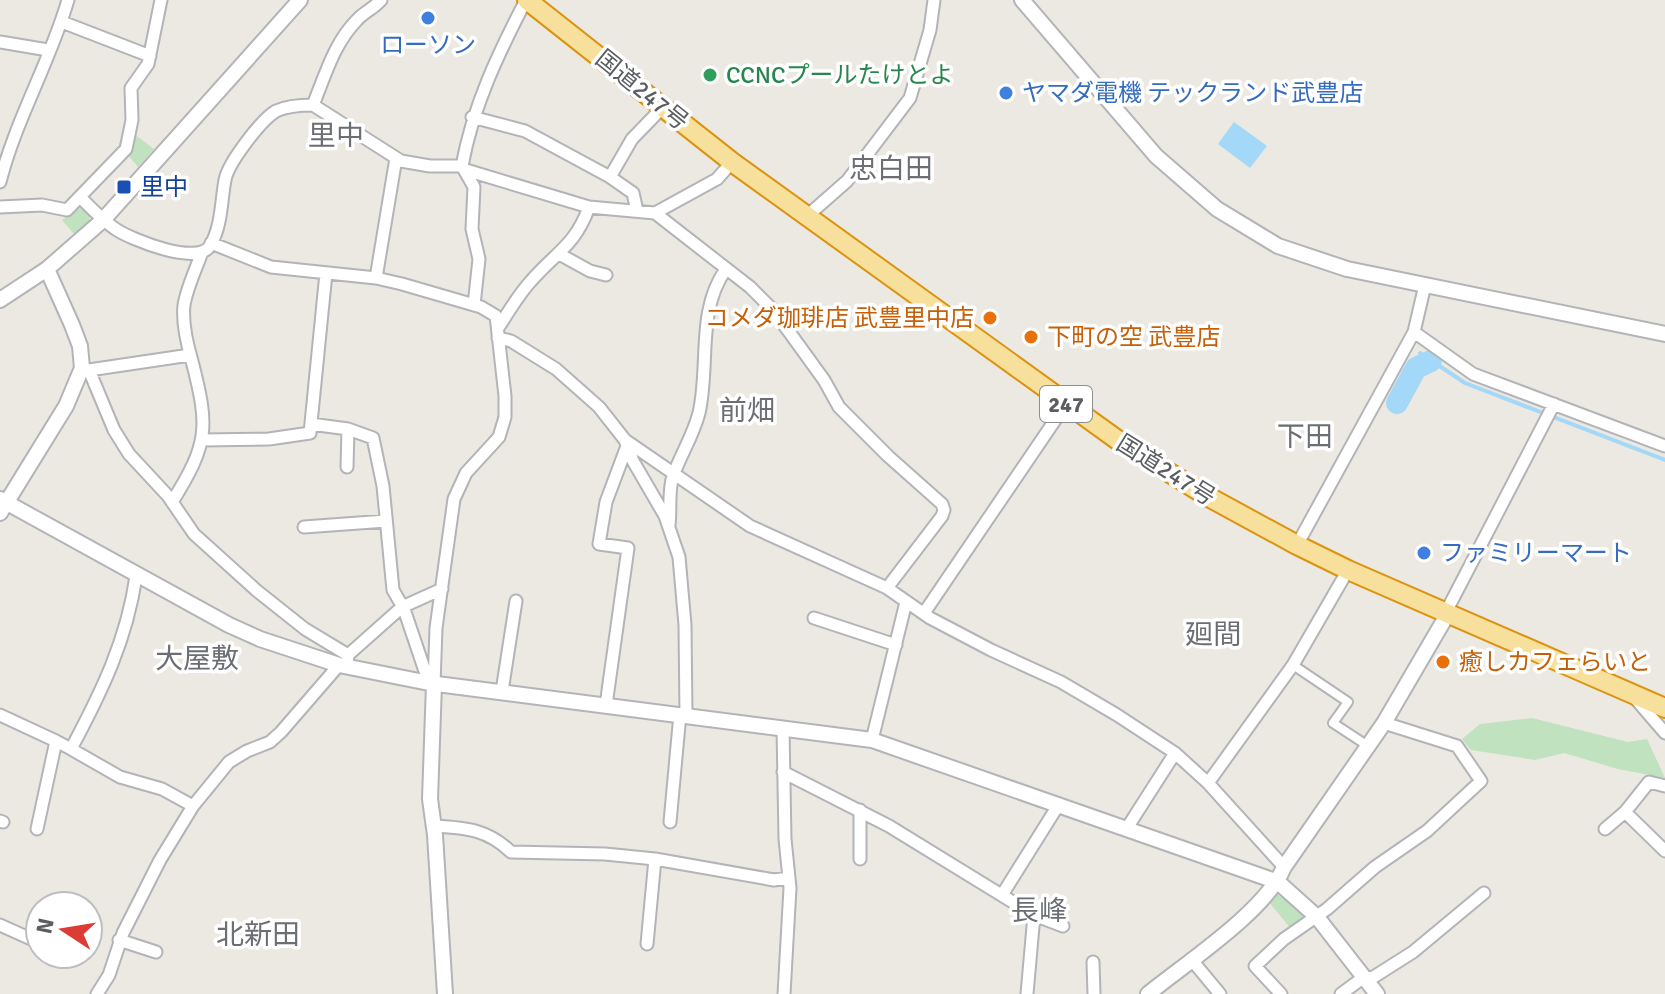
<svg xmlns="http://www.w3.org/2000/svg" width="1665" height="994" font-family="Signika,'Noto Sans JP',sans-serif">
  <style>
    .green { fill: #c0e2bf }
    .water { fill: #a4d8f8 }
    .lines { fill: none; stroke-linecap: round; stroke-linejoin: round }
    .stream { stroke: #a4d8f8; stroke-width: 4 }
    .river { stroke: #a4d8f8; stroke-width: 22 }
    .pedestrian-casing { stroke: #b2b4b8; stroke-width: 12 }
    .minor-casing { stroke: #b2b4b8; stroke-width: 15 }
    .tertiary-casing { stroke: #b2b4b8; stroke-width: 18 }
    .trunk-casing { stroke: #dc9310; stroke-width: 22 }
    .pedestrian { stroke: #fff; stroke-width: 8 }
    .minor { stroke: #fff; stroke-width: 11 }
    .tertiary { stroke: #fff; stroke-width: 14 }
    .trunk { stroke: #f7df9c; stroke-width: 18 }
    .shop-dot { fill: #3f7fe0; stroke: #fff; stroke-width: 3 }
    .leisure-dot { fill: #2e9e5b; stroke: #fff; stroke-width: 3 }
    .transit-dot { fill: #1a4fb4; stroke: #fff; stroke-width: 3 }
    .food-dot { fill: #e8710a; stroke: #fff; stroke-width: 3 }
    .labels { text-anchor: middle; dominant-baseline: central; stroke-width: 7; stroke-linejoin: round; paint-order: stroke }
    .shield { fill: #fff; stroke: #8c8e90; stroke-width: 2 }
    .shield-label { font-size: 22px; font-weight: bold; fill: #5a5d61 }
    .shop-label { font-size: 24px; fill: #366cbe; stroke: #fff; text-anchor: start }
    .leisure-label { font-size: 24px; fill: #27864d; stroke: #fff; text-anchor: start }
    .street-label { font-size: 24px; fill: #5a5d61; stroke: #fff }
    .transit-label { font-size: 24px; fill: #164399; stroke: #fff; text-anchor: start }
    .food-label { font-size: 24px; fill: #c56008; stroke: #fff; text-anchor: start }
    .quarter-label { font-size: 28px; fill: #6b6f73; stroke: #fff }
  </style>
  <rect width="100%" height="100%" fill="#ebe9e1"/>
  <path class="green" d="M 134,134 L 154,149 L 138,167 L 127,154 Z
    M 82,208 L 90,216 L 89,221 L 74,234 L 62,220 L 75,209 Z
    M 1532,718 L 1628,742 L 1647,739 L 1665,778 L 1618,769 L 1564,753 L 1535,760 L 1471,750 L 1462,739 L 1480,724 Z
    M 1277,894 L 1305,913 L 1305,919 L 1291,929 L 1269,902 Z"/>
  <path class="water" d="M 1234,122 L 1267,146 L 1250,168 L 1218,144 Z"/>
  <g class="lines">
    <path class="stream" d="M 1420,353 L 1465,383 L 1665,460"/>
    <path class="river" d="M 1397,403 L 1416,368 L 1431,361"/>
    <g class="pedestrian-casing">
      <path id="pedestrian" d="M 1293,665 L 1348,702 L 1333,723 L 1368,746"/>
    </g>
    <g class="minor-casing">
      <path id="minor" d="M 62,22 L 150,56
        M 0,42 L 48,50
        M 313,105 C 325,76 334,43 357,20 C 364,12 373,9 381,0
        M 472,117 L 525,131 L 610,177 L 633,193 L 637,211
        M 462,166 C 473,106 498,54 526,0
        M 466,170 L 589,207 L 655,213 L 750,287 L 774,311 L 824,380 L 839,407 L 888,456 L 942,504 L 944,510 L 942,516 L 887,588
        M 610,177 L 632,139 L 663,107
        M 0,182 C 16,119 50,62 68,0
        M 80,197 C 92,209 103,221 117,230 C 133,240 197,266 210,246 C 222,226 221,201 225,180 C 228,163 261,120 276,111 C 287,106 301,105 313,105 L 401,161 L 430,166 L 462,166 L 474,187 L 472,229 L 479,259 L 474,305
        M 0,207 L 42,205 L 67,210 L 126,149 L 132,120 L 131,88 L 148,64 L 161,0
        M 655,213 L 717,179 L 732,162
        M 806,217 L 847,181 L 910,98 L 930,30 L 934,0
        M 211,243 L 271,267 L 376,278 L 402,284 L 481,307 L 496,316 L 505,396 L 505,417 L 499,437 L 466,473 L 454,499 L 436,628 L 434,684
        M 559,254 L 590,271 L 606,275
        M 376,278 L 396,158
        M 498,328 C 508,313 518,295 531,281 C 556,252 575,246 589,207
        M 1414,332 L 1473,374 L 1665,446
        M 498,338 L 511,341 L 556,369 L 599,407 L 625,440 L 633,461 L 665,516 L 679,557 L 685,625 L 686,715
        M 82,368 L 89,370 L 114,430 L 129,454 L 168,496 L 194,534 L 256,590 L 305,629 L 348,655
        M 89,370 L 190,355
        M 311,424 L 348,429 L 373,438 L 383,486 L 393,590 L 404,609 L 429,683
        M 202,440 L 269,439 L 310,433 L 326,273
        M 625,440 L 750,526 L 887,588 L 930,618 L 991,650 L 1061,682 L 1117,715 L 1175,753 L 1208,783 L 1284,867
        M 347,467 L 348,429
        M 172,502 C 209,443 209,427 192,361 C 187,344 182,323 184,305 C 187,287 196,269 202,252
        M 669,525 C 671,510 668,490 673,476 C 681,454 693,436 699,413 C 710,365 696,311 726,269
        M 304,527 L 386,521
        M 1297,545 L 1414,332 L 1425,285
        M 1446,612 L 1554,404
        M 924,613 L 1066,404
        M 814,618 L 896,645
        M 347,662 L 348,655 L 402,607 L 442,589
        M 502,691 L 516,601
        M 1634,697 L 1665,733
        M 606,705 L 628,548 L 599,544 L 606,502 L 627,446
        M 0,715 L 56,741
        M 783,728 L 785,839 L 790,888 L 784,994
        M 872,740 L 906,602
        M 71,749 L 120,777 L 162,789 L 193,806
        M 783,772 L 889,826 L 1034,915 L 1063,926
        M 1208,783 L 1293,665 L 1348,570
        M 1625,812 L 1665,851
        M 0,821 L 3,822
        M 670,822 L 680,714
        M 434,826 C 466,828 487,829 511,852 L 605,854 L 655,859 L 774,880 L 788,878
        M 1127,828 L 1175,753
        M 37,829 L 56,741 L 71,749 C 101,693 127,640 136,576
        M 1605,829 L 1625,812 L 1649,782 L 1665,786
        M 860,859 L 860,810
        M 1002,895 L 1059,804
        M 0,925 L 40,943
        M 119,940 L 156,952
        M 647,944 L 655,859
        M 65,954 L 67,955
        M 1191,959 L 1220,994
        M 1093,962 L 1094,994
        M 97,994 L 109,975 L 123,933 L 160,860 L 193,806 L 229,762 L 247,751 L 270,742 L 281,732 L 339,665
        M 1027,994 L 1034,915
        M 1281,994 L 1255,966 L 1284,939 L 1327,909 L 1375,867 L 1427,831 L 1481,781 L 1457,746 L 1384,723
        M 1341,994 L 1364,977 L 1372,978 L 1413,952 L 1484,893"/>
    </g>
    <g class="tertiary-casing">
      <path id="tertiary" d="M 1022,0 L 1156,156 L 1217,209 L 1278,246 L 1347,269 L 1665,334
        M 0,300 L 47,269 L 103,220 L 300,0
        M 0,499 L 229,625 L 260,639 L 339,665 L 429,683 L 872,740 L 1278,882 L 1317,917 L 1377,994
        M 0,513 L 66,406 L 82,368 L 80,346 L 72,325 L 47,269
        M 434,684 L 430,799 L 435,835 L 445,994
        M 1148,994 C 1186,963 1267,910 1284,867 L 1384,723 L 1443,622 L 1446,612"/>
    </g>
    <g class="trunk-casing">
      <path id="trunk" d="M 527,0 L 732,162 L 1119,441 L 1205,495 L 1297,545 L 1348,570 L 1665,708"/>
    </g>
    <use href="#pedestrian" class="pedestrian"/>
    <use href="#minor" class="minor"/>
    <use href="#tertiary" class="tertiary"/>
    <use href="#trunk" class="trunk"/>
  </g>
  <g class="shop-dot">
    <circle cx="428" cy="18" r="8"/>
    <circle cx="1006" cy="93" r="8"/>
    <circle cx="1424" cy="553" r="8"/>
  </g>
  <circle class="leisure-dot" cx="710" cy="75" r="8"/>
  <rect class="transit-dot" x="116" y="179" width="16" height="16" rx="4"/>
  <g class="food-dot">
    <circle cx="990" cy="318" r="8"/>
    <circle cx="1031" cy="337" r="8"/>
    <circle cx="1443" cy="662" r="8"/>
  </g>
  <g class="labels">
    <rect class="shield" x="1040" y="386" width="52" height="36" rx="6"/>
    <g class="shield-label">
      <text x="1066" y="404">247</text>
    </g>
    <g class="shop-label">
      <text x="428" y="45" text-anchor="middle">ローソン</text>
      <text x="1022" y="93">ヤマダ電機 テックランド武豊店</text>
      <text x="1440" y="553">ファミリーマート</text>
    </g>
    <g class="leisure-label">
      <text x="726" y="75">CCNCプールたけとよ</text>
    </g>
    <g class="street-label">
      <text transform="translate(642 90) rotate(39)">国道247号</text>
      <text transform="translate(1166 470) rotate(32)">国道247号</text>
    </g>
    <g class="transit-label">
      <text x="140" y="187">里中</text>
    </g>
    <g class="food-label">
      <text x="974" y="318" text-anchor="end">コメダ珈琲店 武豊里中店</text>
      <text x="1047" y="337">下町の空 武豊店</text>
      <text x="1459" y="662">癒しカフェらいと</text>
    </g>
    <g class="quarter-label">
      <text x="336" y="136">里中</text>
      <text x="891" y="169">忠白田</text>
      <text x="747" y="411">前畑</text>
      <text x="1305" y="437">下田</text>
      <text x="1213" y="635">廻間</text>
      <text x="197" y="659">大屋敷</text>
      <text x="1039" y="911">長峰</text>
      <text x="258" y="935">北新田</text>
    </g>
  </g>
  <g transform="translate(64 930) rotate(282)"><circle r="38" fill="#ffffff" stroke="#bdbec0" stroke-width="2"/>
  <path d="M0-6L14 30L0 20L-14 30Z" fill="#dc3b36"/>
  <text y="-12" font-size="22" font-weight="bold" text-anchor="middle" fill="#5a5d61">N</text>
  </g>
</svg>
